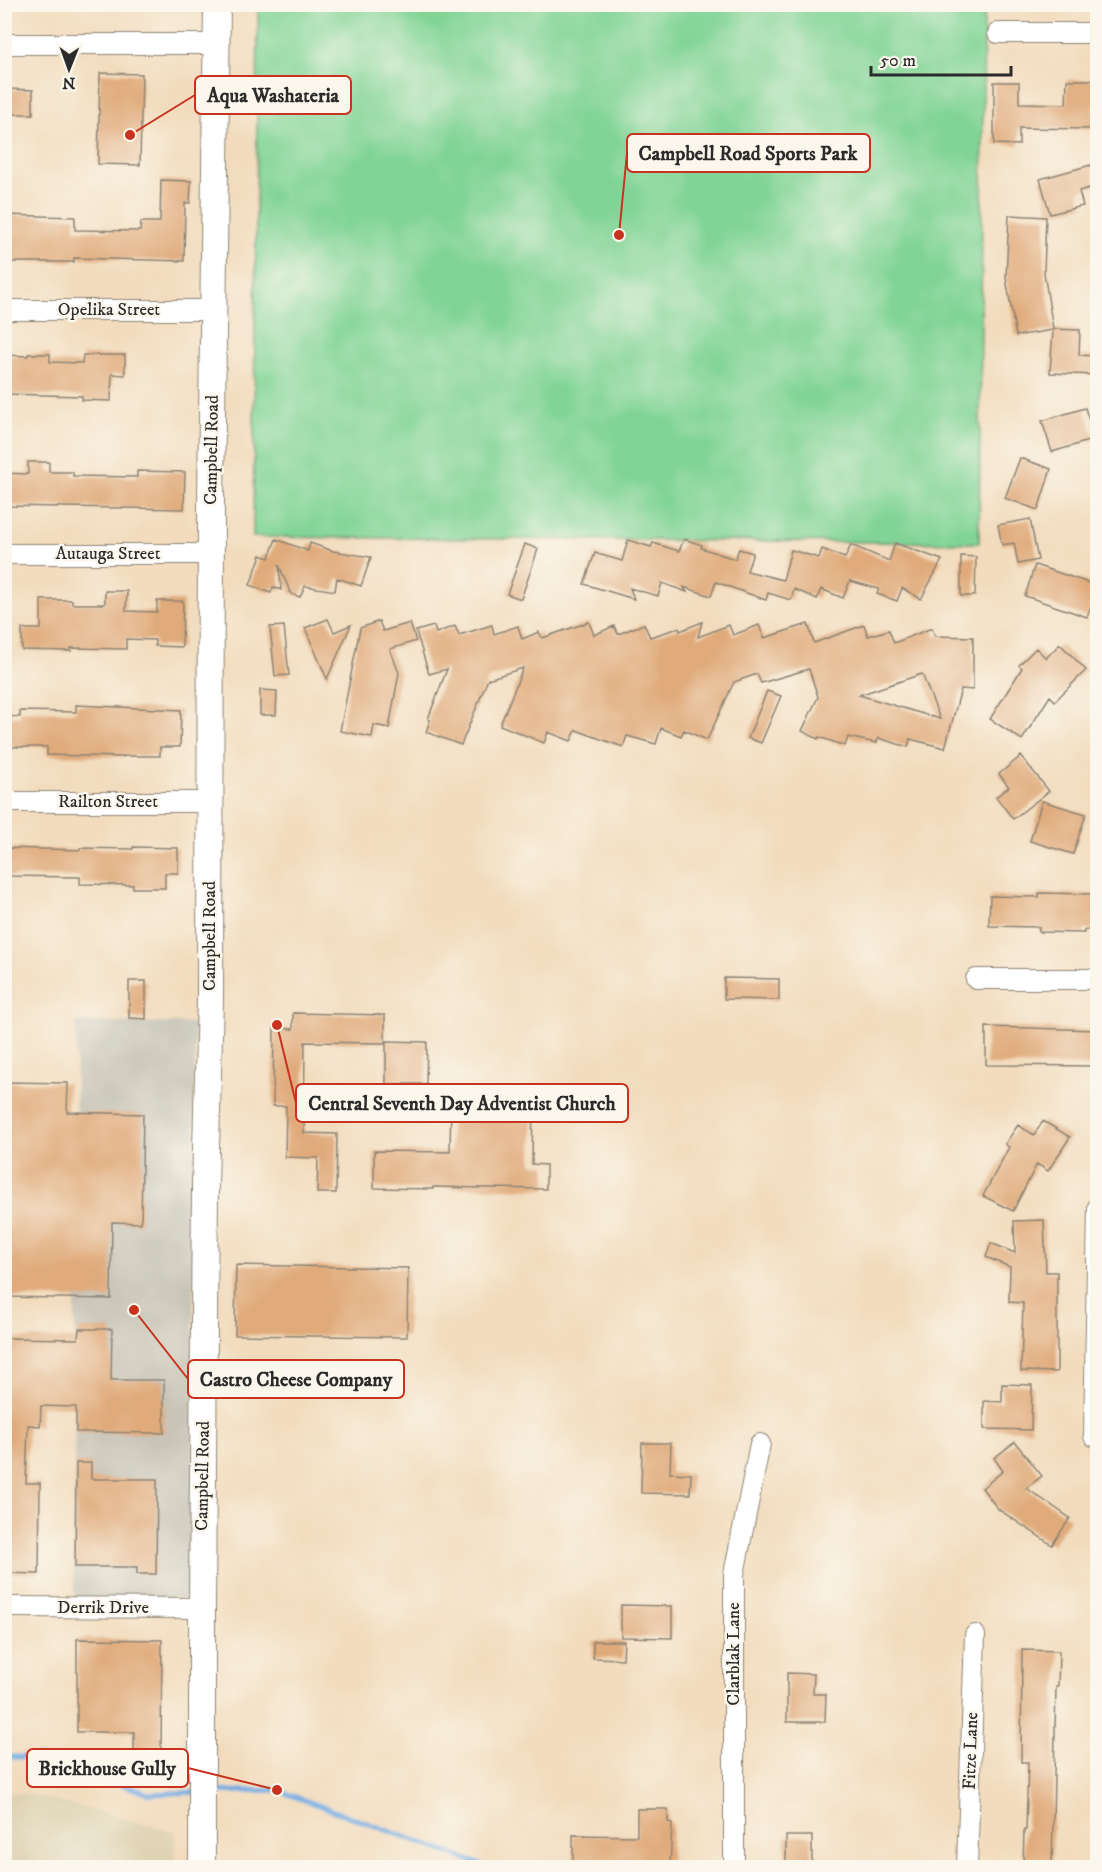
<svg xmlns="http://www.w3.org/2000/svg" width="1102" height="1872" font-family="'IM FELL DW Pica',serif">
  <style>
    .built { fill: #dfd3b4 }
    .industrial { fill: #c8c4b8 }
    .green { fill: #81d496; stroke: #568060; stroke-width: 1.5 }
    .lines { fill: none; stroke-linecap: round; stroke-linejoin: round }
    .stream { stroke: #73ace3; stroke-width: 5 }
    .building { fill: #e0aa7a; fill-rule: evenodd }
    .minor-casing { stroke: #8e8474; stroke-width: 22 }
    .tertiary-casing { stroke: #8e8474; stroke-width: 28 }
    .minor { stroke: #fff; stroke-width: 20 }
    .tertiary { stroke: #fff; stroke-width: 26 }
    .labels { text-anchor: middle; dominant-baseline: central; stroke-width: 5; stroke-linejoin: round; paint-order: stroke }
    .street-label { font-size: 18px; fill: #2b2b2b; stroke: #fbf7ec }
    .leader { fill: none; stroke: #c8321e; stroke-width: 2 }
    .callout-dot { fill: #c8321e; stroke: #fbf7ec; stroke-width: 2 }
    .callout { fill: #fbf7ec; stroke: #c8321e; stroke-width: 2 }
    .callout-label { font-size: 20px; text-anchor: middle; font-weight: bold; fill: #2b2b2b }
  </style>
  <rect width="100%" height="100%" fill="#fbf7ec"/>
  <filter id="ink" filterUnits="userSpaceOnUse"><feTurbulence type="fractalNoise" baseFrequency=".0167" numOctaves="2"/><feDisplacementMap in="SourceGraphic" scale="12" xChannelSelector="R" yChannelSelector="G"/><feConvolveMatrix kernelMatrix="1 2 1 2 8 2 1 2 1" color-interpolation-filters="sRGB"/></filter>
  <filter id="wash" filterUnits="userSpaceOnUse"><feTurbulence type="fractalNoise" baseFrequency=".008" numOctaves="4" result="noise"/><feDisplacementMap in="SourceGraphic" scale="24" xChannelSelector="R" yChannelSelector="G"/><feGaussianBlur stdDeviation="1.35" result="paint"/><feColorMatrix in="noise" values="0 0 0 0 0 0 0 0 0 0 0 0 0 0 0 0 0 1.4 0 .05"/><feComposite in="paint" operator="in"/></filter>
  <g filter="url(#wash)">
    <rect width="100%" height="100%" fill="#f2dcbd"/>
    <path class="built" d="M 5,1792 L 30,1794 L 175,1832 L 176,1867 L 5,1867 Z"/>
    <path class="industrial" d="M 76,1022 L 195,1023 L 192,1599 L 74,1598 Z"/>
    <path class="green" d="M 258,5 L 984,5 L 979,543 L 253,537 Z"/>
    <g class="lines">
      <path class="stream" d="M 4,1757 L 40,1757 L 149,1794 L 197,1792
        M 209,1792 L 277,1790 L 490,1868"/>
    </g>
    <g id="blocks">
      <path class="building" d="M 100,73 L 142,74 L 140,165 L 98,164 Z
        M 1067,80 L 1095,80 L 1094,129 L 1019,128 L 1019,145 L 994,144 L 994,82 L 1019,82 L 1019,103 L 1066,104 Z
        M 4,89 L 33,90 L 33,114 L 4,114 Z
        M 1091,165 L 1096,186 L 1079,191 L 1083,206 L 1050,214 L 1040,179 Z
        M 161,180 L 191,181 L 190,203 L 185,203 L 184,261 L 74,258 L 74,262 L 4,262 L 4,215 L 75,217 L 75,230 L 140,231 L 141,222 L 160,222 Z
        M 1009,215 L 1046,217 L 1044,272 L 1053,329 L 1080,330 L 1079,355 L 1095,356 L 1094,375 L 1050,373 L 1053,330 L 1016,336 L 1006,278 Z
        M 28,354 L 50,354 L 50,362 L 82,363 L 83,355 L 125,355 L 125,375 L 112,374 L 111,401 L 82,400 L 82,396 L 4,394 L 4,355 L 28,356 Z
        M 1085,408 L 1095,439 L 1052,452 L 1042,421 Z
        M 1020,458 L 1051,469 L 1038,510 L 1005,498 Z
        M 28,462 L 49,462 L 49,472 L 73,472 L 73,476 L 137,477 L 137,471 L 185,472 L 184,509 L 4,506 L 4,473 L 28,474 Z
        M 1030,519 L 1038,560 L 1018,564 L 1014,543 L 1002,545 L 998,525 Z
        M 276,539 L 308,551 L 310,543 L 333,551 L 371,557 L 361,586 L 337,578 L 335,591 L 305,586 L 300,597 L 291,594 L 279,565 L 281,590 L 273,587 L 271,593 L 250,585 L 261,555 L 269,558 Z
        M 684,539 L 702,545 L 701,548 L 735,559 L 739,549 L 753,553 L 747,571 L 783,580 L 791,550 L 819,558 L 822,549 L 845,558 L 851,545 L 889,561 L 895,543 L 942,560 L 921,599 L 902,588 L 897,601 L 877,594 L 879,589 L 850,581 L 843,598 L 821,589 L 817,599 L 794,589 L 791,600 L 768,593 L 766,600 L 716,582 L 711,596 L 684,587 L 687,592 L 662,583 L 658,596 L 630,588 L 634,599 L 584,584 L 595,553 L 622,561 L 628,540 L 651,547 L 653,543 L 679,551 Z
        M 525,544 L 538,549 L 521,599 L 507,594 Z
        M 961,556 L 976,557 L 975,596 L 961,596 Z
        M 1035,565 L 1098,586 L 1087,617 L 1025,596 Z
        M 105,591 L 127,591 L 126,611 L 157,612 L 157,601 L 183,601 L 182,647 L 155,646 L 155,640 L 126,639 L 126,649 L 71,648 L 71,651 L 22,650 L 22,629 L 41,629 L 41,600 L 72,600 L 72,604 L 105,604 Z
        M 328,619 L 334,632 L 351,625 L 327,679 L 305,628 Z
        M 379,621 L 383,631 L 410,623 L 416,641 L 390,649 L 399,673 L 389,728 L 374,725 L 372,737 L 340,731 L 360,628 Z
        M 589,622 L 594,635 L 614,626 L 618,634 L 644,624 L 650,637 L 679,628 L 680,631 L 702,622 L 698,637 L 729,625 L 733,635 L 759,625 L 764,638 L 808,624 L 814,643 L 864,625 L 868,636 L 889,630 L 894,643 L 932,628 L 935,636 L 973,637 L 973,690 L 961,689 L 945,748 L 910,739 L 908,747 L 878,738 L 877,743 L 848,737 L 845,746 L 819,737 L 818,739 L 802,731 L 818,697 L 809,669 L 761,683 L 757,674 L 734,682 L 707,740 L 684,730 L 681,736 L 661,728 L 656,744 L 627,736 L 623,747 L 576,730 L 571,741 L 548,732 L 544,743 L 500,725 L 523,668 L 488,679 L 461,745 L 426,732 L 430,720 L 428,719 L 447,669 L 429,674 L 416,631 L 434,626 L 436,633 L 455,626 L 459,635 L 492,625 L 494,634 L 518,626 L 522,639 L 539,632 L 542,638 ZM 922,674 L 940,719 L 859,695 Z
        M 284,626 L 289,675 L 275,676 L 270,627 Z
        M 1060,644 L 1086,670 L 1055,701 L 1050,696 L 1022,740 L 990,719 L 1022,668 L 1019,665 L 1036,648 L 1046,658 Z
        M 260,690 L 277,691 L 276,715 L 260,715 Z
        M 767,691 L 781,696 L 761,743 L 748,738 Z
        M 76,705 L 181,710 L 180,747 L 160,747 L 160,756 L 123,756 L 123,757 L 47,755 L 47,747 L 4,747 L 4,716 L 20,717 L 20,711 L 76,712 Z
        M 1021,756 L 1049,791 L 1013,819 L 996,797 L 1009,787 L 999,774 Z
        M 1042,801 L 1086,814 L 1073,854 L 1030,841 Z
        M 133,847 L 178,848 L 178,873 L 165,873 L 165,888 L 133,888 L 133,885 L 80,884 L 80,877 L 4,876 L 4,848 L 80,850 L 80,848 L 133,849 Z
        M 1039,893 L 1098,894 L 1098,930 L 1084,930 L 1084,933 L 1039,932 L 1039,927 L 989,926 L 990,896 L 1039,897 Z
        M 724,978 L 779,979 L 779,1000 L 724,999 Z
        M 129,981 L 146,981 L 146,1019 L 129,1018 Z
        M 293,1013 L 385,1015 L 385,1043 L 305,1042 L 304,1133 L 337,1134 L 336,1193 L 317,1193 L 318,1158 L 285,1157 L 286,1106 L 273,1106 L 274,1028 L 293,1029 Z
        M 986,1027 L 1098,1030 L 1098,1066 L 986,1065 Z
        M 386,1041 L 427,1042 L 426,1084 L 386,1084 Z
        M 4,1082 L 68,1083 L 67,1112 L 143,1114 L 141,1223 L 112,1222 L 111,1299 L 4,1297 Z
        M 451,1101 L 533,1102 L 532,1164 L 546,1165 L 546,1189 L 433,1187 L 433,1189 L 374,1188 L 374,1151 L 450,1152 Z
        M 1043,1121 L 1070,1137 L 1048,1171 L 1037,1164 L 1013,1211 L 983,1196 L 1009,1147 L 1005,1144 L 1018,1125 L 1034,1135 Z
        M 1044,1220 L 1046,1272 L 1057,1272 L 1057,1372 L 1021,1371 L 1023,1303 L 1009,1302 L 1010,1267 L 986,1257 L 991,1243 L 1015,1253 L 1014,1221 Z
        M 236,1265 L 408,1268 L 407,1337 L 235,1335 Z
        M 79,1329 L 112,1329 L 111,1380 L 164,1380 L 164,1433 L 76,1432 L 76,1407 L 41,1406 L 40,1426 L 28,1425 L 26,1483 L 40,1483 L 39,1574 L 4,1573 L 4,1338 L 78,1339 Z
        M 1002,1384 L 1032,1385 L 1031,1430 L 984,1429 L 984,1401 L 1002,1402 Z
        M 1015,1442 L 1042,1476 L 1026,1488 L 1070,1518 L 1052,1545 L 998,1509 L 982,1488 L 1003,1471 L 994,1458 Z
        M 642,1443 L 671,1443 L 670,1473 L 691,1474 L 690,1494 L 641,1493 Z
        M 76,1463 L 91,1463 L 91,1479 L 157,1479 L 156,1574 L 137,1574 L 137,1567 L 75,1567 Z
        M 621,1605 L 672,1606 L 672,1638 L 621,1637 Z
        M 77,1639 L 162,1640 L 161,1752 L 134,1751 L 134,1732 L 77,1732 Z
        M 593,1641 L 624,1641 L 623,1659 L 593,1658 Z
        M 1022,1650 L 1059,1651 L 1058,1687 L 1056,1687 L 1052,1868 L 1023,1868 L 1024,1830 L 1026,1830 L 1028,1762 L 1021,1762 Z
        M 787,1673 L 814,1674 L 813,1694 L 826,1694 L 825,1722 L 787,1722 Z
        M 637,1809 L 668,1809 L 668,1822 L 672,1823 L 670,1868 L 573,1868 L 573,1835 L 637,1836 Z
        M 786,1836 L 812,1836 L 812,1868 L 786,1868 Z"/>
    </g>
  </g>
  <g filter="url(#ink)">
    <use href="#blocks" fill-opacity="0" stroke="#8e8474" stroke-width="1.5"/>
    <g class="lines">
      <g class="minor-casing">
        <path id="minor" d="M 998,33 L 1098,33
          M 4,44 L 217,44
          M 4,310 L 213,310
          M 4,554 L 211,554
          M 4,802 L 211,802
          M 976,979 L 1098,979
          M 1098,1207 L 1094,1436 L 1098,1436
          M 4,1607 L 202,1608
          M 734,1868 L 734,1574 L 760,1444
          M 967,1868 L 975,1635"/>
      </g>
      <g class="tertiary-casing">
        <path id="tertiary" d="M 202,1868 L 202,1608 L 205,1185 L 210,1000 L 211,501 L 217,4"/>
      </g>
      <use href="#minor" class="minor"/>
      <use href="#tertiary" class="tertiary"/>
    </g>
  </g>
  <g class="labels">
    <g class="street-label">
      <text x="109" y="310">Opelika Street</text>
      <text transform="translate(212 450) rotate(-89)">Campbell Road</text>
      <text x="108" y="554">Autauga Street</text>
      <text x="108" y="802">Railton Street</text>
      <text transform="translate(210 936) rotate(-90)">Campbell Road</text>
      <text transform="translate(203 1476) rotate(-89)">Campbell Road</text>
      <text x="103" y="1608">Derrik Drive</text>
      <text transform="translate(734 1654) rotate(-90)">Clarblak Lane</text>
      <text transform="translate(971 1751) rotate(-88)">Fitze Lane</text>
    </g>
  </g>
  <path class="leader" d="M130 135L195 95M619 235L627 153M277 1025L296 1103M134 1310L188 1379M277 1790L188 1768"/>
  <g class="callout-dot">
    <circle cx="130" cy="135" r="6"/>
    <circle cx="619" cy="235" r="6"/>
    <circle cx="277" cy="1025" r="6"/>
    <circle cx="134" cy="1310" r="6"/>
    <circle cx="277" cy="1790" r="6"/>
  </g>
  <g class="callout">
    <rect x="195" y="76" width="156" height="38" rx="6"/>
    <rect x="627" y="134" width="243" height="38" rx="6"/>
    <rect x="296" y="1084" width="332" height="38" rx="6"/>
    <rect x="188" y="1360" width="216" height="38" rx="6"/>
    <rect x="27" y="1749" width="161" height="38" rx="6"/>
  </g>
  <g class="callout-label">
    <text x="273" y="102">Aqua Washateria</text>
    <text x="748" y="160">Campbell Road Sports Park</text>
    <text x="462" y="1110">Central Seventh Day Adventist Church</text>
    <text x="296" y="1386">Castro Cheese Company</text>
    <text x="107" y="1775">Brickhouse Gully</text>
  </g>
  <rect width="1102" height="1872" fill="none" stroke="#fbf7ec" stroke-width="24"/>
  <g transform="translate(69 69) rotate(181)" stroke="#fbf7ec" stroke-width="4.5" paint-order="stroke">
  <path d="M0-4.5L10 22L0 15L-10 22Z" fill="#2b2b2b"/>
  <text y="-9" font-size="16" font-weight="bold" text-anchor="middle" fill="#2b2b2b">N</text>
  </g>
  <path d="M871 66v9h140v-9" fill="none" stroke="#2b2b2b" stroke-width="3"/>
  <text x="880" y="66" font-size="18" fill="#2b2b2b" stroke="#fbf7ec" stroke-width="4.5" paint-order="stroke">50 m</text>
</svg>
